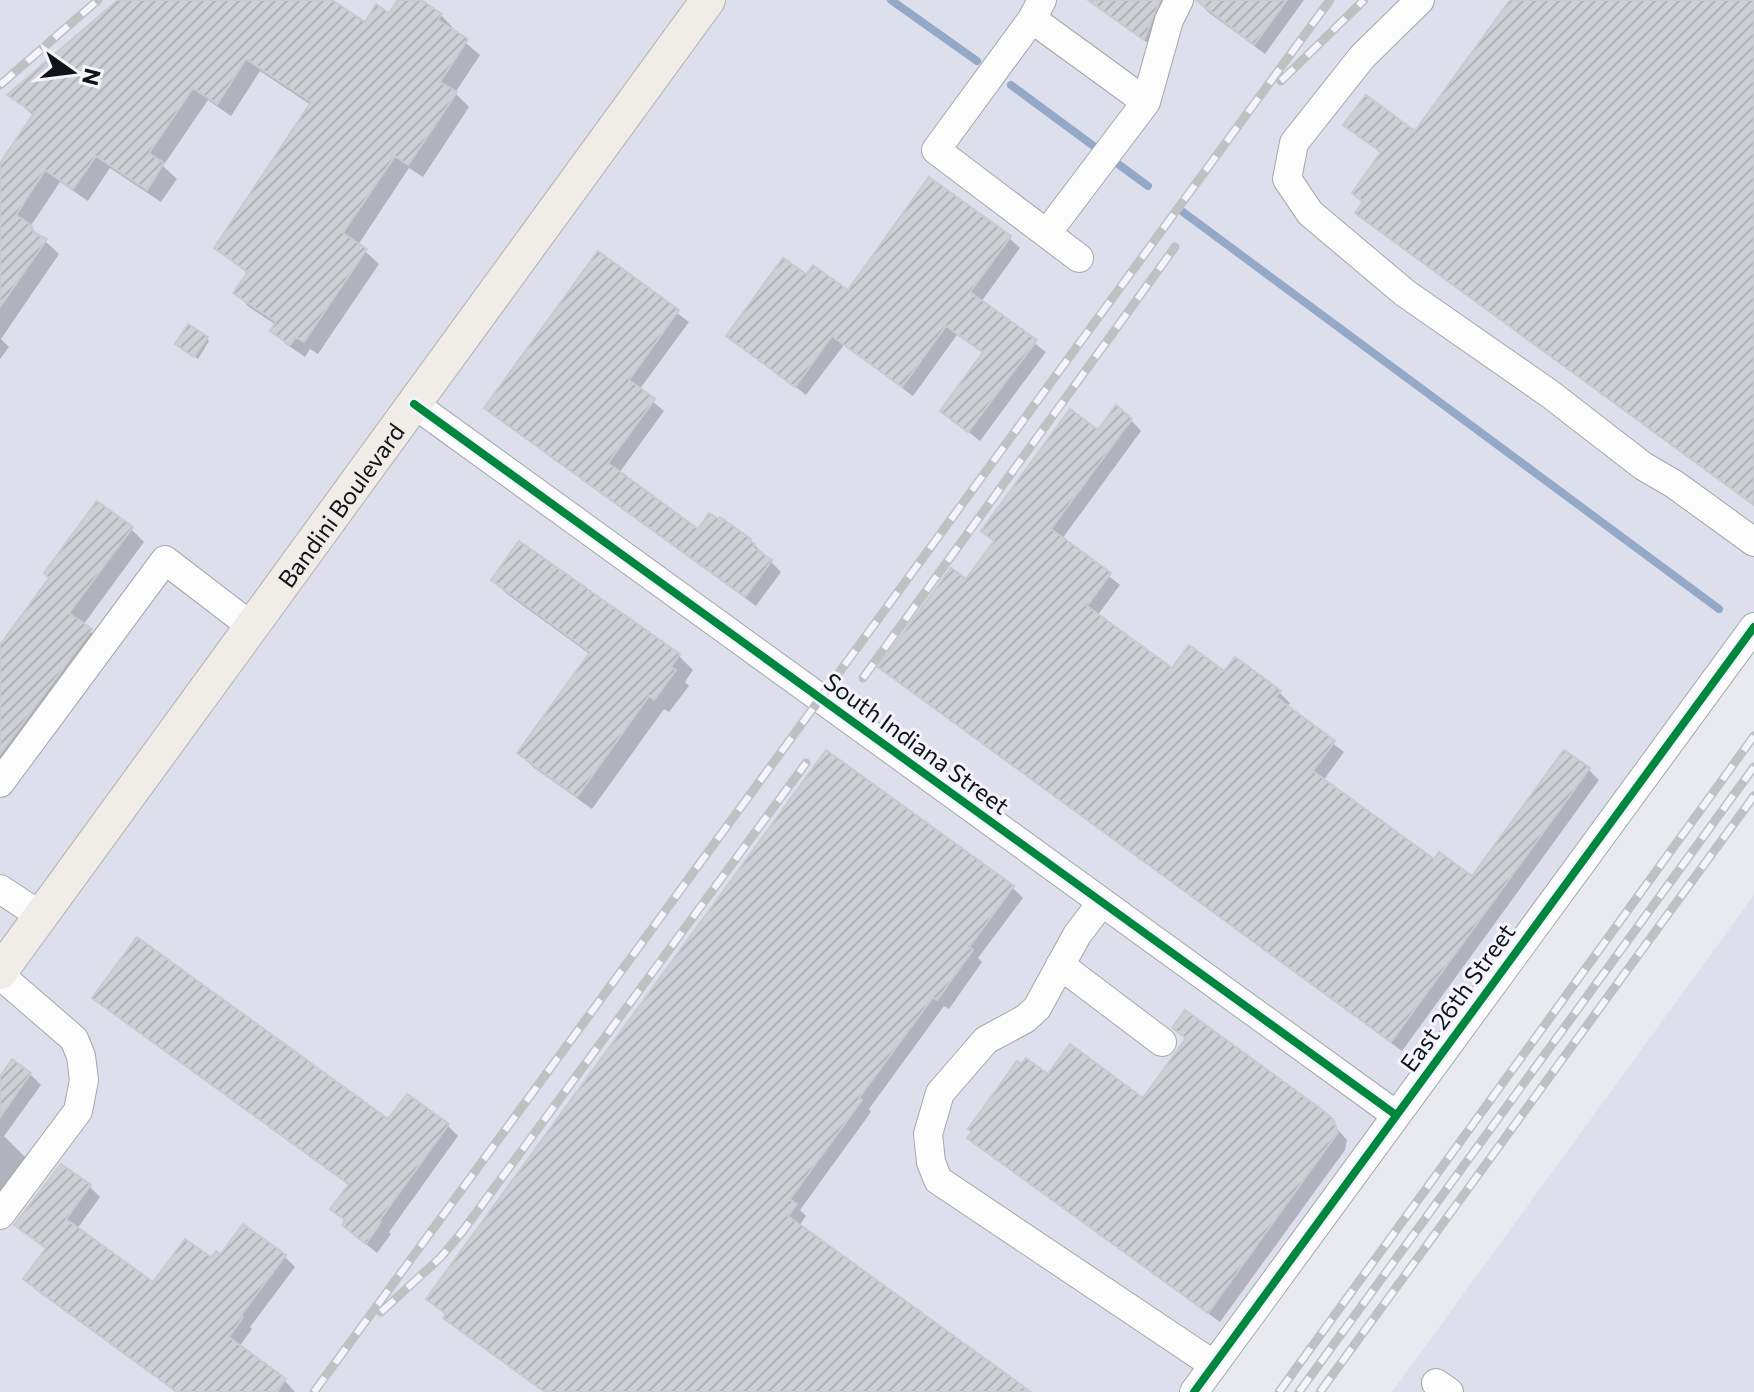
<svg xmlns="http://www.w3.org/2000/svg" width="1754" height="1392" font-family="Commissioner,sans-serif">
  <style>
    .built { fill: #dddfed }
    .shadow { fill: #0003 }
    .lines { fill: none; stroke-linecap: round; stroke-linejoin: round }
    .stream { stroke: #94a8c7; stroke-width: 8 }
    .building { fill: url(#building-hatch); stroke: #c9cacf; stroke-width: 2 }
    .minor-casing { stroke: #a5a6ab; stroke-width: 30 }
    .major-casing { stroke: #b3b0aa; stroke-width: 36 }
    .minor { stroke: #fcfcfd; stroke-width: 28 }
    .major { stroke: #f0ede9; stroke-width: 34 }
    .rail-casing { stroke: #bfc0c1; stroke-width: 9 }
    .rail { stroke: #f3f5fe; stroke-width: 6; stroke-dasharray: 18; stroke-linecap: butt }
    .cycleway-casing { stroke: #f3f5fe; stroke-width: 13 }
    .cycleway { stroke: #00873e; stroke-width: 8 }
    .labels { text-anchor: middle; dominant-baseline: central; stroke-width: 6; stroke-linejoin: round; paint-order: stroke }
    .street-label { font-size: 24px; fill: #121317; stroke: #f3f5fe }
  </style>
  <defs>
    <pattern id="building-hatch" width="6" height="6" patternUnits="userSpaceOnUse" patternTransform="scale(2)"><rect width="6" height="6" fill="#cfd0d5"/><path d="M-1 1l2-2M0 6l6-6M5 7l2-2" fill="none" stroke="#b1b2b6"/></pattern>
  </defs>
  <rect width="100%" height="100%" fill="#e9eaf0"/>
  <path class="built" d="M 0,0 L 1754,0 L 1754,616 L 1193,1392 L 0,1392 Z
    M 1754,895 L 1754,1392 L 1392,1392 Z"/>
  <path class="shadow" d="M 121,0 L 328,0 L 365,24 L 390,16 L 400,0 L 418,0 L 441,15 L 454,29 L 453,32 L 480,55 L 455,93 L 469,107 L 423,177 L 409,168 L 358,245 L 379,264 L 318,354 L 310,349 L 305,357 L 286,344 L 272,331 L 276,325 L 249,307 L 236,293 L 248,274 L 216,248 L 311,105 L 260,71 L 231,116 L 208,100 L 163,166 L 177,179 L 161,202 L 110,168 L 88,201 L 60,182 L 30,227 L 59,254 L 1,339 L 9,347 L 0,359 L 0,177 L 34,116 L 10,95 Z
    M 1088,0 L 1178,0 L 1155,48 Z
    M 1197,0 L 1304,0 L 1265,54 L 1208,12 Z
    M 1513,0 L 1754,0 L 1754,506 L 1368,223 L 1357,213 L 1365,203 L 1382,154 L 1346,125 L 1415,133 Z
    M 1009,238 L 1020,248 L 981,302 L 1046,352 L 980,441 L 942,411 L 984,354 L 957,335 L 913,396 L 844,345 L 806,395 L 729,336 L 806,277 L 848,293 Z
    M 598,254 L 689,322 L 639,390 L 664,411 L 619,473 L 698,531 L 719,522 L 750,540 L 781,572 L 756,606 L 497,418 L 486,407 Z
    M 206,338 L 209,341 L 198,359 L 180,346 Z
    M 1131,420 L 1141,431 L 1062,539 L 1120,585 L 1097,616 L 1172,671 L 1225,674 L 1235,660 L 1280,693 L 1290,703 L 1287,708 L 1344,752 L 1323,781 L 1434,862 L 1473,879 L 1589,770 L 1599,780 L 1402,1051 L 891,677 L 881,667 L 966,582 L 1098,432 Z
    M 131,529 L 144,542 L 83,625 L 104,644 L 0,760 L 0,648 L 51,578 Z
    M 519,544 L 679,656 L 693,670 L 685,682 L 689,686 L 669,712 L 664,709 L 592,809 L 533,767 L 520,753 L 591,655 L 507,594 L 493,580 Z
    M 1012,887 L 1023,898 L 978,958 L 982,962 L 949,1009 L 944,1006 L 869,1109 L 871,1112 L 800,1210 L 806,1216 L 799,1226 L 1028,1392 L 544,1392 L 456,1328 L 446,1318 L 448,1315 L 429,1299 Z
    M 95,998 L 389,1122 L 448,1126 L 458,1136 L 389,1232 L 391,1234 L 377,1253 L 355,1235 L 344,1225 L 347,1222 L 333,1209 L 350,1186 L 105,1008 Z
    M 1175,1028 L 1325,1115 L 1347,1140 L 1345,1150 L 1220,1322 L 980,1148 L 970,1137 L 1048,1076 L 1143,1100 L 1187,1040 Z
    M 30,1074 L 41,1085 L 4,1136 L 30,1162 L 0,1206 L 0,1080 Z
    M 90,1187 L 100,1197 L 77,1229 L 154,1285 L 221,1257 L 244,1227 L 285,1257 L 295,1267 L 250,1327 L 252,1329 L 239,1347 L 285,1381 L 295,1392 L 176,1392 L 36,1290 L 25,1279 L 47,1249 L 18,1226 Z"/>
  <g class="lines">
    <path class="stream" d="M 891,0 L 977,61
      M 1011,85 L 1099,150
      M 1114,161 L 1148,186
      M 1183,212 L 1719,609"/>
  </g>
  <path class="building" d="M 118,0 L 332,0 L 365,22 L 376,4 L 389,13 L 398,0 L 421,0 L 442,14 L 438,20 L 468,39 L 440,82 L 457,92 L 408,165 L 395,156 L 343,233 L 367,249 L 304,342 L 296,337 L 290,345 L 270,331 L 276,322 L 233,293 L 248,272 L 214,248 L 311,102 L 246,59 L 217,104 L 193,88 L 149,153 L 164,163 L 147,190 L 96,156 L 73,189 L 45,170 L 16,215 L 31,225 L 34,233 L 47,239 L 0,307 L 0,163 L 34,113 L 7,95 Z
    M 1088,0 L 1160,0 L 1144,40 Z
    M 1196,0 L 1287,0 L 1254,45 Z
    M 1510,0 L 1754,0 L 1754,505 L 1355,213 L 1363,202 L 1352,193 L 1381,152 L 1343,125 L 1366,95 L 1415,131 Z
    M 929,177 L 1011,236 L 970,292 L 1037,340 L 968,432 L 940,411 L 983,352 L 946,326 L 902,387 L 832,336 L 795,387 L 726,336 L 783,258 L 806,274 L 813,265 L 848,290 Z
    M 598,251 L 679,310 L 629,380 L 655,399 L 608,463 L 698,529 L 709,513 L 718,519 L 720,517 L 751,539 L 750,541 L 755,544 L 753,547 L 772,560 L 745,597 L 484,408 Z
    M 188,324 L 208,337 L 194,357 L 175,344 Z
    M 1116,405 L 1132,419 L 1051,529 L 1111,573 L 1087,606 L 1172,668 L 1189,645 L 1224,671 L 1235,657 L 1281,691 L 1276,697 L 1335,741 L 1313,771 L 1434,859 L 1439,852 L 1472,876 L 1564,750 L 1590,768 L 1391,1042 L 878,667 L 951,568 L 966,579 L 994,541 L 981,531 L 1070,409 L 1098,430 Z
    M 97,501 L 133,527 L 69,613 L 92,629 L 0,754 L 0,645 L 49,578 L 44,573 Z
    M 519,541 L 680,654 L 671,667 L 676,670 L 654,700 L 649,696 L 577,797 L 517,753 L 590,652 L 491,580 Z
    M 826,750 L 1014,886 L 969,947 L 973,950 L 937,1000 L 933,997 L 859,1098 L 862,1100 L 790,1199 L 797,1204 L 788,1216 L 1031,1392 L 545,1392 L 443,1318 L 446,1314 L 426,1299 Z
    M 137,937 L 388,1119 L 407,1094 L 449,1124 L 379,1221 L 381,1222 L 366,1244 L 342,1225 L 345,1220 L 330,1209 L 349,1184 L 92,998 Z
    M 1185,1010 L 1321,1109 L 1333,1119 L 1338,1132 L 1208,1313 L 967,1138 L 972,1132 L 968,1129 L 1017,1061 L 1021,1064 L 1026,1058 L 1048,1074 L 1070,1044 L 1143,1098 L 1186,1038 L 1172,1028 Z
    M 12,1059 L 31,1073 L 0,1117 L 0,1077 Z
    M 61,1164 L 91,1185 L 66,1219 L 153,1282 L 185,1239 L 211,1257 L 216,1251 L 220,1255 L 243,1224 L 286,1255 L 241,1315 L 243,1317 L 229,1337 L 286,1379 L 277,1392 L 177,1392 L 23,1279 L 46,1248 L 14,1225 Z"/>
  <g class="lines">
    <g class="minor-casing">
      <path id="minor" d="M 1042,0 L 1032,19 L 936,150 L 1079,258
        M 1420,0 L 1362,57 L 1294,143 L 1287,179 L 1310,213 L 1405,293 L 1550,394 L 1643,466 L 1674,484 L 1754,542
        M 1032,19 L 1146,102
        M 1047,233 L 1146,102 L 1169,20 L 1179,0
        M 414,404 L 1396,1115
        M 0,783 L 165,560 L 251,626
        M 0,889 L 41,916
        M 1102,902 L 1077,935 L 1037,1008 L 1025,1019 L 986,1040 L 940,1093 L 928,1134 L 931,1162 L 938,1180 L 1214,1365
        M 1060,965 L 1162,1042
        M 0,975 L 74,1039 L 81,1056 L 84,1080 L 78,1111 L 0,1215
        M 1436,1383 L 1449,1392
        M 1194,1392 L 1754,627"/>
    </g>
    <g class="major-casing">
      <g id="major">
        <path id="s1" d="M 0,972 L 708,0"/>
      </g>
    </g>
    <use href="#minor" class="minor"/>
    <use href="#major" class="major"/>
    <g class="rail-casing">
      <path id="rail" d="M 1281,81 L 1364,0
        M 0,85 L 98,0
        M 863,678 L 1175,247
        M 381,1312 L 441,1257 L 462,1232 L 806,763
        M 314,1392 L 1330,0
        M 1279,1392 L 1754,736
        M 1299,1392 L 1754,767
        M 1320,1392 L 1754,796"/>
    </g>
    <use href="#rail" class="rail"/>
    <g class="cycleway-casing">
      <path id="cycleway" d="M 414,404 L 1396,1115
        M 1194,1392 L 1754,627"/>
    </g>
    <use href="#cycleway" class="cycleway"/>
  </g>
  <g class="labels">
    <g class="street-label">
      <text stroke="none"><textPath href="#s1" startOffset="578">Bandini Boulevard</textPath></text>
      <text transform="translate(917 743) rotate(36)">South Indiana Street</text>
      <text transform="translate(1457 997) rotate(-54)">East 26th Street</text>
    </g>
  </g>
  <g transform="translate(72 72) rotate(104)" stroke="#f3f5fe" stroke-width="6" paint-order="stroke">
  <path d="M0-6L14 30L0 20L-14 30Z" fill="#121317"/>
  <text y="-12" font-size="22" font-weight="bold" text-anchor="middle" fill="#121317">N</text>
  </g>
</svg>
